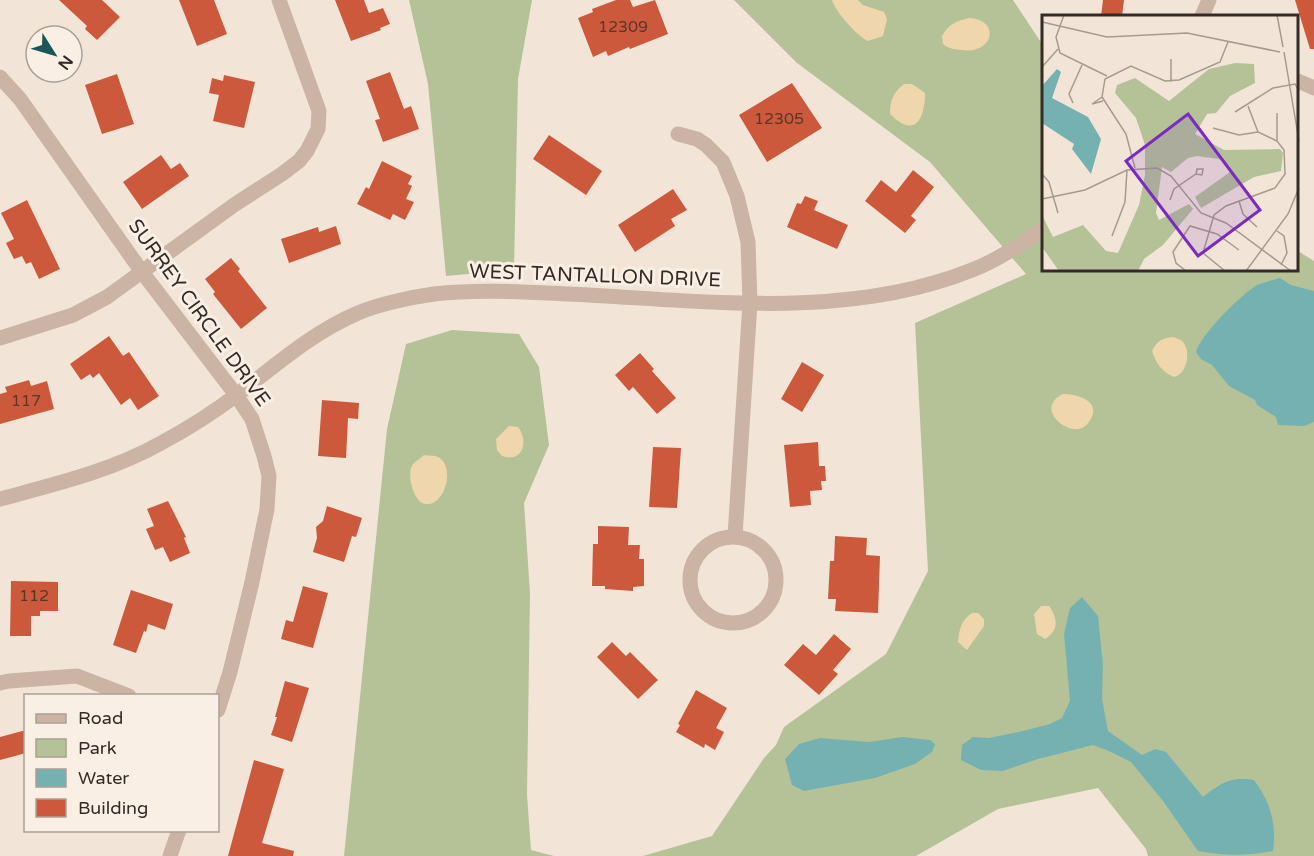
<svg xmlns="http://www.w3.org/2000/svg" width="1314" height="856" font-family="'Varela Round',sans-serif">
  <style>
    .green { fill: #b5c297 }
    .sand { fill: #f0d6ac }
    .water { fill: #75b1b1 }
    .building { fill: #cd593c }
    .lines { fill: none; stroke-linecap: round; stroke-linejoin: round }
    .street { stroke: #cbb4a3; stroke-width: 15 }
    .labels { text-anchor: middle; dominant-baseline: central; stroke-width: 6; stroke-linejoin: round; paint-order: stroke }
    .number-label { font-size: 16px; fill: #5b362c }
    .street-label { font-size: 20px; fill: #352a26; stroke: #faefe4 }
    .inset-road { fill: none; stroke: #a69a91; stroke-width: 1.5 }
    .view { fill: #7b2cbf; fill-opacity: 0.15; stroke: #7b2cbf; stroke-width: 3 }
    .inset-edge { fill: none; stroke: #352a26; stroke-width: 3 }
  </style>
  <rect width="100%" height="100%" fill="#f2e5d8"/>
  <path class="green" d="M 409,0 L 532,0 L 518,79 L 514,270 L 446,276 L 428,84 Z
    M 734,0 L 1013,0 L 1044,47 L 1044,270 L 1298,270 L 1298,251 L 1314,261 L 1314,856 L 1148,856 L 1146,849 L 1098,788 L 998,809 L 916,856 L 643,856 L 712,836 L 764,758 L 776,745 L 784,727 L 886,654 L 928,571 L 915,323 L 1026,274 L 930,162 L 797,63 Z
    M 452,330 L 519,334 L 539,367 L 549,445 L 524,503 L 530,593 L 527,795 L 531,850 L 554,856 L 344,856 L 387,429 L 406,344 Z"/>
  <path class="sand" d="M 832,0 L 858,0 L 863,5 L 884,12 L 887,19 L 883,36 L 868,41 C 857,36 835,11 832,0 Z
    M 969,18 C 1002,20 993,55 961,50 C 953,49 950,49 943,44 L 942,36 C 949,24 956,21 969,18 Z
    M 904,84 L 912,84 L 925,93 C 925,119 915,139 890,114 C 890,100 893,93 904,84 Z
    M 1173,337 C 1175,338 1180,339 1182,341 C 1192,351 1187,374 1174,377 C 1162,372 1156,363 1152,351 C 1157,341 1162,338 1173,337 Z
    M 1063,394 C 1080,394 1104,403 1088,423 C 1074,443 1031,409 1063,394 Z
    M 509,426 L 518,427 C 529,441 523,463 502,456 L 497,450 L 496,439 Z
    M 424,455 C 429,456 434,455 438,457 C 456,466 445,506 426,504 C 413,503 406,473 413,464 C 416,461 421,458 424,455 Z
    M 1041,606 L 1049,606 C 1058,619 1059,630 1045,639 L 1037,634 L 1034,614 Z
    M 972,613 L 978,613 L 984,619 L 984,626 L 967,650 L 958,642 C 959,630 961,620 972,613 Z"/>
  <path class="water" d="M 1280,278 L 1291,285 L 1314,291 L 1314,422 L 1304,426 L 1278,425 L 1276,417 L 1257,405 L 1255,400 L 1229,386 L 1212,365 L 1201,359 L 1196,352 C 1201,334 1241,295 1257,285 C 1264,282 1273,280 1280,278 Z
    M 1082,597 L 1098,616 L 1103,665 L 1102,699 L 1108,731 L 1142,755 L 1155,749 L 1166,752 L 1203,797 C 1221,783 1230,776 1254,780 C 1270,801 1277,824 1273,851 C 1243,856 1227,856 1198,851 L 1163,801 L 1131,762 L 1109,751 L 1093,745 L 1038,759 L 1003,771 L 981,770 L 961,760 L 962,745 L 973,737 L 989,738 L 1023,731 L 1050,724 L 1062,718 L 1070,701 L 1064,634 L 1070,608 Z
    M 902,737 L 930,740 L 935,744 L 932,752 L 915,764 L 875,778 L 804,791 L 792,785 L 785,759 L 799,744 L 820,738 L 869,742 Z"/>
  <path class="building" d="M 59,0 L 102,0 L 120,17 L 97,40 L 85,29 L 87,26 Z
    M 179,0 L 214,0 L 227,34 L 197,46 Z
    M 335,0 L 364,0 L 369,13 L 383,8 L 390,24 L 380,28 L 381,30 L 351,41 Z
    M 616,0 L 630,0 L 633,7 L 655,0 L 668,34 L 630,49 L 629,47 L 608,56 L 606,51 L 593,57 L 578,18 L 593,12 L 592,9 Z
    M 1103,0 L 1124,0 L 1122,16 L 1101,16 Z
    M 1295,0 L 1314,0 L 1314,49 L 1310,49 Z
    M 390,72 L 404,109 L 411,106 L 419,129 L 383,142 L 375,120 L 380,119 L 366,81 Z
    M 117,74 L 134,124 L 102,134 L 85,85 Z
    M 224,75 L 255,82 L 244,128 L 213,121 L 219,95 L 209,93 L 212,78 L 223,81 Z
    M 792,83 L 822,128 L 767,162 L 739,115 Z
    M 549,135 L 602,171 L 586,195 L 533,159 Z
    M 161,155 L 171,169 L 180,163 L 189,176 L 142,209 L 123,182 Z
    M 382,161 L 412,176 L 408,184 L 412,186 L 406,199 L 414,202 L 405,220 L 393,214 L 390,220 L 357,204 L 366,187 L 369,189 Z
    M 913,170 L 934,187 L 911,216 L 916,220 L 905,233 L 865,201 L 881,180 L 896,192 Z
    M 673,189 L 687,210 L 671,219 L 675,226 L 635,252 L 618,225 Z
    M 805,196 L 818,201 L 814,210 L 848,225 L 837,249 L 787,227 L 797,203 L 801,204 Z
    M 27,200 L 60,269 L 39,279 L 31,262 L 26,264 L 22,256 L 14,259 L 6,243 L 14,239 L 1,213 Z
    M 336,226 L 341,244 L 289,263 L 281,239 L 318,227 L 319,232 Z
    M 231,258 L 240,269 L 238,271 L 267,308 L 241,329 L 213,294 L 215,292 L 205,279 Z
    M 109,336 L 123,356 L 129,352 L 159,396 L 138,410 L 130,398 L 121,405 L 99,373 L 93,378 L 90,374 L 81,380 L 70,364 Z
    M 640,353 L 654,369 L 652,371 L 676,398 L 657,414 L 633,387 L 629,391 L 615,375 Z
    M 802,362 L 824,375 L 802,412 L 781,399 Z
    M 29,380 L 31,386 L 47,381 L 54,409 L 0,424 L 0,394 L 7,392 L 5,387 Z
    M 322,400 L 359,403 L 358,419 L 348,418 L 346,458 L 318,456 Z
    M 818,442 L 819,466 L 825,466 L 826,481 L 821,481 L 822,490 L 810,491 L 811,505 L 790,507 L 784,445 Z
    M 653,447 L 681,448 L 677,508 L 649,507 Z
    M 168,501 L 186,537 L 184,538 L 190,553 L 170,562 L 163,547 L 155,550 L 146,529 L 154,526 L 147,509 Z
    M 327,506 L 362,518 L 356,537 L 352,536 L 344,562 L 313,552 L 317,538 L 316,527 L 323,521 Z
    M 598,526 L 629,527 L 628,545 L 640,545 L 639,559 L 644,559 L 644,586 L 633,587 L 633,591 L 605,589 L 605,586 L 592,586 L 593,544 L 598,544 Z
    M 835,536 L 867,538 L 866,555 L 880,556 L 878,613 L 835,611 L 836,599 L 828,599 L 830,561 L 834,561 Z
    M 11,581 L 58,582 L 58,611 L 40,611 L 40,616 L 31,616 L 31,636 L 10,636 Z
    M 303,586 L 328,593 L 313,648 L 281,639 L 286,620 L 293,622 Z
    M 131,590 L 173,604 L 165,630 L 148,624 L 146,632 L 144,631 L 136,653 L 113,645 Z
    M 834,634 L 851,649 L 833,670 L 838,674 L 819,695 L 784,665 L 803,644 L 816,655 Z
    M 612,642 L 626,656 L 630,652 L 658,680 L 638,699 L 597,657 Z
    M 285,681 L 309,688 L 292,742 L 271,735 L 277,717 L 275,717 Z
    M 696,690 L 727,708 L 716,728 L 724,732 L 715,750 L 705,744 L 704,748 L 676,732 L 680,725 L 678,724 Z
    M 26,730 L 26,753 L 0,760 L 0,737 Z
    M 254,760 L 284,769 L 262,843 L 294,851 L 293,856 L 228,856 Z"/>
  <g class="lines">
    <path class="street" d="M 1202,16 L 1209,0
      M 0,77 L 20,99 L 142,272 L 236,395 L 252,419 L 264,456 L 269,476 L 267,509 L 252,582 L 230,672 L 218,710
      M 1298,81 L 1314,88
      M 678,134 L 697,139 L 706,145 L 723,162 L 737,196 L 748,242 L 750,303 L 735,536
      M 0,338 L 73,315 L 107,297 L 234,205 L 282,174 L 299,161 L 307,151 L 318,129 L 319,111 L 279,0
      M 0,499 C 56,484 112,471 163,442 C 189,428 214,412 238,394 C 276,365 313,332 358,313 C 379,304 412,297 434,294 C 479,289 524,292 568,294 C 701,300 845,321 972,270 C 998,260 1021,244 1044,228
      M690 580a43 43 0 1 1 86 0a43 43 0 1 1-86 0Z
      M 0,683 L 9,681 L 77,676 L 129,696
      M 170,856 L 179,830"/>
  </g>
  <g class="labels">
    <g class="number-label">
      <text x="623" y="27">12309</text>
      <text x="779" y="119">12305</text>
      <text x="26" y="401">117</text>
      <text x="34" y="596">112</text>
    </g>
    <g class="street-label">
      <text transform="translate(595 276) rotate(2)">WEST TANTALLON DRIVE</text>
      <text transform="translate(199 313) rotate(54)">SURREY CIRCLE DRIVE</text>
    </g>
  </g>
  <g transform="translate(1042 15)">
    <rect width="256" height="256" fill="#f2e5d8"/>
    <path d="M 193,48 L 212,49 L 213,68 L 188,81 L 174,98 L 165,99 L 153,119 L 182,135 L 238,134 L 241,138 L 239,156 L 212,162 L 159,193 L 153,182 L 188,157 L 186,150 L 177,144 L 155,141 L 146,143 L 129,157 L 120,152 L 114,198 L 117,205 L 147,189 L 151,194 L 121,230 L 102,244 L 96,256 L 17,256 L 0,232 L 0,200 L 11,222 L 41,210 L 64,236 L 76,238 L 97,190 L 103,160 L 103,130 L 94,103 L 73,78 L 75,70 L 93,63 L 127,86 L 167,54 Z" fill="#b5c297"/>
    <path d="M 15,54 L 19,57 L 10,83 L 46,102 L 59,124 L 49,159 L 30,134 L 32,129 L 0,108 L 0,71 Z" fill="#75b1b1"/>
    <path class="inset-road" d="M 22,0 L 14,22 L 18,38 L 65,61M 235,0 L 241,32M 0,7 L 65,22 L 145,18 L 238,37M 242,37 L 257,126M 129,44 L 129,67M 0,52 L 16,34M 60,82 L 50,89 L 61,86M 31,88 L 27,79 L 40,50M 193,97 L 231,73 L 253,69 L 257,76M 235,98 L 235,126M 171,113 L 197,120 L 216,117M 93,153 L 84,119 L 60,82 L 63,64 L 89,51 L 123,66 L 137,65 L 178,47 L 186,27M 0,159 L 7,167 L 16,198M 0,184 L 43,175 L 85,155 L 115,153 L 129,161 L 159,198 L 184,208 L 249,256M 128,185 L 132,174 L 154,159 L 160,160 L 161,154 L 155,154 L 154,159M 197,186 L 201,199 L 215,212M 235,216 L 242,221 L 245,238 L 239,250M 70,221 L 83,187 L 85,155M 144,256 L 134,248 L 131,237 L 148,211 L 175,219 L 197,235M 183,256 L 161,238 L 172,200 L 184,191 L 233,173 L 243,159 L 242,135 L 235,126 L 216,117 L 206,91M 204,256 L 246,199 L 257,173"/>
    <path class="view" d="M 146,99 L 218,195 L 156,241 L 84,146 Z"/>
    <rect width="256" height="256" class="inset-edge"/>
  </g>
  <rect x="24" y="694" width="195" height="138" fill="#faefe4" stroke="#aba098" stroke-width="1.5"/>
  <rect x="36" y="714" width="30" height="9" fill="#cbb4a3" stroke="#aba098" stroke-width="1.5"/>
  <text x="78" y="724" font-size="18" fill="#352a26">Road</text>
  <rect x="36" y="739" width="30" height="18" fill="#b5c297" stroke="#aba098" stroke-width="1.5"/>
  <text x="78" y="754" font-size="18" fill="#352a26">Park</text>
  <rect x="36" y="769" width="30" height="18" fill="#75b1b1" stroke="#aba098" stroke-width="1.5"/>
  <text x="78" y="784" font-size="18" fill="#352a26">Water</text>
  <rect x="36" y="799" width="30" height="18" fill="#cd593c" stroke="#aba098" stroke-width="1.5"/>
  <text x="78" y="814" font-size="18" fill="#352a26">Building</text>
  <g transform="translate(54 54) rotate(127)"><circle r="28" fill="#faefe4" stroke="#aba098" stroke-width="1.5"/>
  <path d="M0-4.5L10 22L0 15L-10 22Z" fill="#195759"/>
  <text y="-9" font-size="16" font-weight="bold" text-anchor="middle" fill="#352a26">N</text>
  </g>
</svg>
